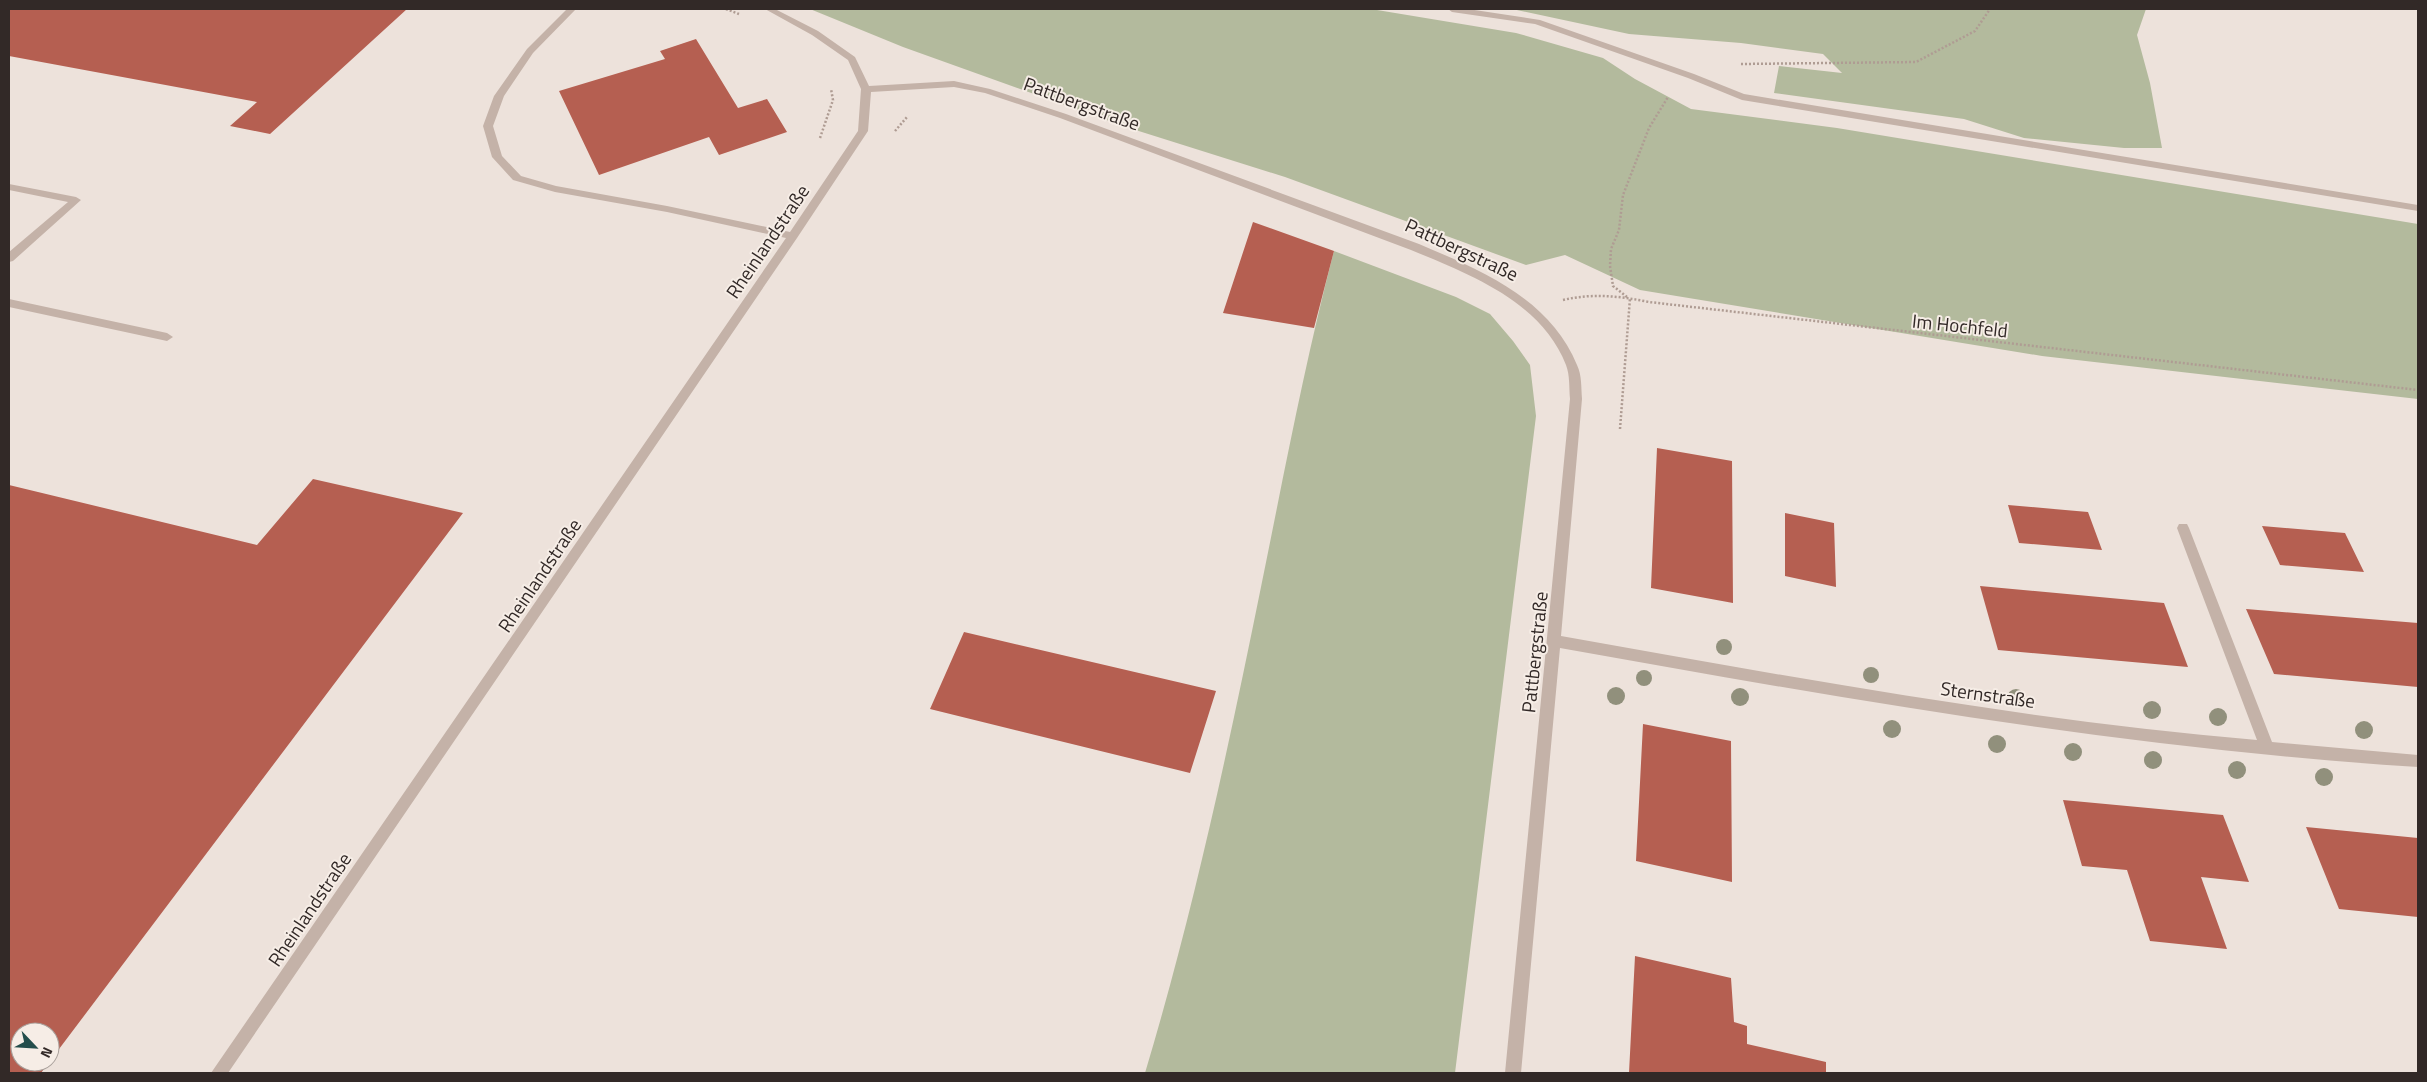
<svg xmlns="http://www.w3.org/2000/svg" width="2427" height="1082" font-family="'Titillium Web',sans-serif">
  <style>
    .green { fill: #b3ba9d }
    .building { fill: #b55f51 }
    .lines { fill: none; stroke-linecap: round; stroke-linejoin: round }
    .path { stroke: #af9c93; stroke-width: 2.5; stroke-dasharray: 2 2; stroke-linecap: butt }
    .minor { fill: #c4b2a8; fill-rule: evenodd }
    .tree { fill: #91907c }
    .labels { text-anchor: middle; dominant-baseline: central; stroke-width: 4; stroke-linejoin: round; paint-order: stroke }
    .street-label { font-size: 19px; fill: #322927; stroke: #f6ede6 }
  </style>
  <rect width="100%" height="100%" fill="#ede2db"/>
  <path class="green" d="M 810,9 L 1371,9 L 1516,33 L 1603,58 L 1635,79 L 1691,109 L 1837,128 L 2418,224 L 2418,399 L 2042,356 L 1640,290 L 1565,255 L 1526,265 L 1285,177 L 1126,127 L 903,47 Z
    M 1512,9 L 2146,9 L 2137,35 L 2150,83 L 2162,148 L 2124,148 L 2024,138 L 1964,119 L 1774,93 L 1779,66 L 1842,73 L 1823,54 L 1741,43 L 1629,34 Z
    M 1334,251 L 1456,297 L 1490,314 L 1513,341 L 1530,365 L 1536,416 L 1455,1073 L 1145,1073 C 1193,913 1228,750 1261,587 C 1284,474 1305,362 1334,251 Z"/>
  <path class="building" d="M 9,9 L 407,9 L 270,134 L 230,126 L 257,102 L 9,56 Z
    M 696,39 L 738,108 L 767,99 L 787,132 L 719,155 L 709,137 L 599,175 L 559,91 L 665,59 L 660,51 Z
    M 1253,222 L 1334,251 L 1314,328 L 1223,313 Z
    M 1657,448 L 1732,461 L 1733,603 L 1651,588 Z
    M 313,479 L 463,513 L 50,1061 L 50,1032 L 20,1032 L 20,1062 L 49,1062 L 41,1073 L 9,1073 L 9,485 L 257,545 Z
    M 2008,505 L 2088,512 L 2102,550 L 2019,543 Z
    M 1785,513 L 1834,523 L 1836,587 L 1785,576 Z
    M 2262,526 L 2345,533 L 2364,572 L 2280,565 Z
    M 1980,586 L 2164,603 L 2188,667 L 1998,650 Z
    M 2246,609 L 2418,623 L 2418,687 L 2274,674 Z
    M 964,632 L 1216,691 L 1190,773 L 930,709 Z
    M 1643,724 L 1731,741 L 1732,882 L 1636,861 Z
    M 2063,800 L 2223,815 L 2249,882 L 2201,877 L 2227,949 L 2150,941 L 2127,870 L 2082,866 Z
    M 2306,827 L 2418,838 L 2418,917 L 2339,909 Z
    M 1635,956 L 1731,978 L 1734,1022 L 1747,1026 L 1747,1044 L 1826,1062 L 1826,1073 L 1629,1073 Z"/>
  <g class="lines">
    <path class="path" d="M 726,9 L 739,14
      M 1741,64 L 1916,62 L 1975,31 L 1990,9
      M 895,131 L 907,117
      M 820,138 L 833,100 L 831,89
      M 1627,297 L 1613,286 L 1610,266 L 1611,249 L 1619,230 L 1623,195 L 1649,128 L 1668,97
      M 1563,300 C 1593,293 1619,296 1649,302 L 2418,390
      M 1620,429 L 1630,298"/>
    <path class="minor" d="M 567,9 L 576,9 L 533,53 L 504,96 L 493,126 L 502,156 L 521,176 L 556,186 L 667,206 L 790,232 L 858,131 L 861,89 L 848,60 L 812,35 L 765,9 L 775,9 L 818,31 L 855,57 L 869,86 L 954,81 L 990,89 L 1066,114 L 1419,244 C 1480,270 1550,298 1577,365 C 1582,375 1581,388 1582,399 L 1561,636 C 1792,677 2023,720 2257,740 L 2177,528 L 2179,524 L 2187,524 L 2189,528 L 2272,742 L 2418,755 L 2418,767 C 2130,749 1844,699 1560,648 L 1521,1073 L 1505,1073 L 1570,399 C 1569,388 1570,375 1566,365 C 1541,301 1469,274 1411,250 L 1060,118 L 985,93 L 954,87 L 871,92 L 868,131 L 797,238 L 228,1073 L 211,1073 L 786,238 L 667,212 L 555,192 L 513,180 L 492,157 L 483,126 L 494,96 L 527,49 Z
      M 1448,9 L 1468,9 L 1540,20 L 1694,74 L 1744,94 L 2418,205 L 2418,211 L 1742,100 L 1688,78 L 1535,24 L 1452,12 Z
      M 9,184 L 76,197 L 81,200 L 13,261 L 9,262 L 9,252 L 68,202 L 9,190 Z
      M 9,299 L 167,333 L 173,337 L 167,341 L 9,307 Z"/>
  </g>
  <g class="tree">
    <circle cx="1724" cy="647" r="8"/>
    <circle cx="1871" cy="675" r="8"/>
    <circle cx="1644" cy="678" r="8"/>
    <circle cx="1616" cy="696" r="9"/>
    <circle cx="1740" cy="697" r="9"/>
    <circle cx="2016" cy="698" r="9"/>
    <circle cx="2152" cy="710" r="9"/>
    <circle cx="2218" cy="717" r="9"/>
    <circle cx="1892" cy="729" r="9"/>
    <circle cx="2364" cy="730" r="9"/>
    <circle cx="1997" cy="744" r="9"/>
    <circle cx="2073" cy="752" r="9"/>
    <circle cx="2153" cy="760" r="9"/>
    <circle cx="2237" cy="770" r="9"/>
    <circle cx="2324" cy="777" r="9"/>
  </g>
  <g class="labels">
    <g class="street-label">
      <text transform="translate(1082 103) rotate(20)">Pattbergstraße</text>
      <text transform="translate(767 241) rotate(-56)">Rheinlandstraße</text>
      <text transform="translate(1462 249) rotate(25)">Pattbergstraße</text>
      <text transform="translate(1960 325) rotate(6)">Im Hochfeld</text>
      <text transform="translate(539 575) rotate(-56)">Rheinlandstraße</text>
      <text transform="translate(1534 652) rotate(-84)">Pattbergstraße</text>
      <text transform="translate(1988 694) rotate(8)">Sternstraße</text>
      <text transform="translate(309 909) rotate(-56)">Rheinlandstraße</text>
    </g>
  </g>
  <rect width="2427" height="1082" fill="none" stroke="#322927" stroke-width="20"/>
  <g transform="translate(35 1047) rotate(115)"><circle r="24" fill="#f6ede6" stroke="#a89f9a"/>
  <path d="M0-4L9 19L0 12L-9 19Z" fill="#234d4b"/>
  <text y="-8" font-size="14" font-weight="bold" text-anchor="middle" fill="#322927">N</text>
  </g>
</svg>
